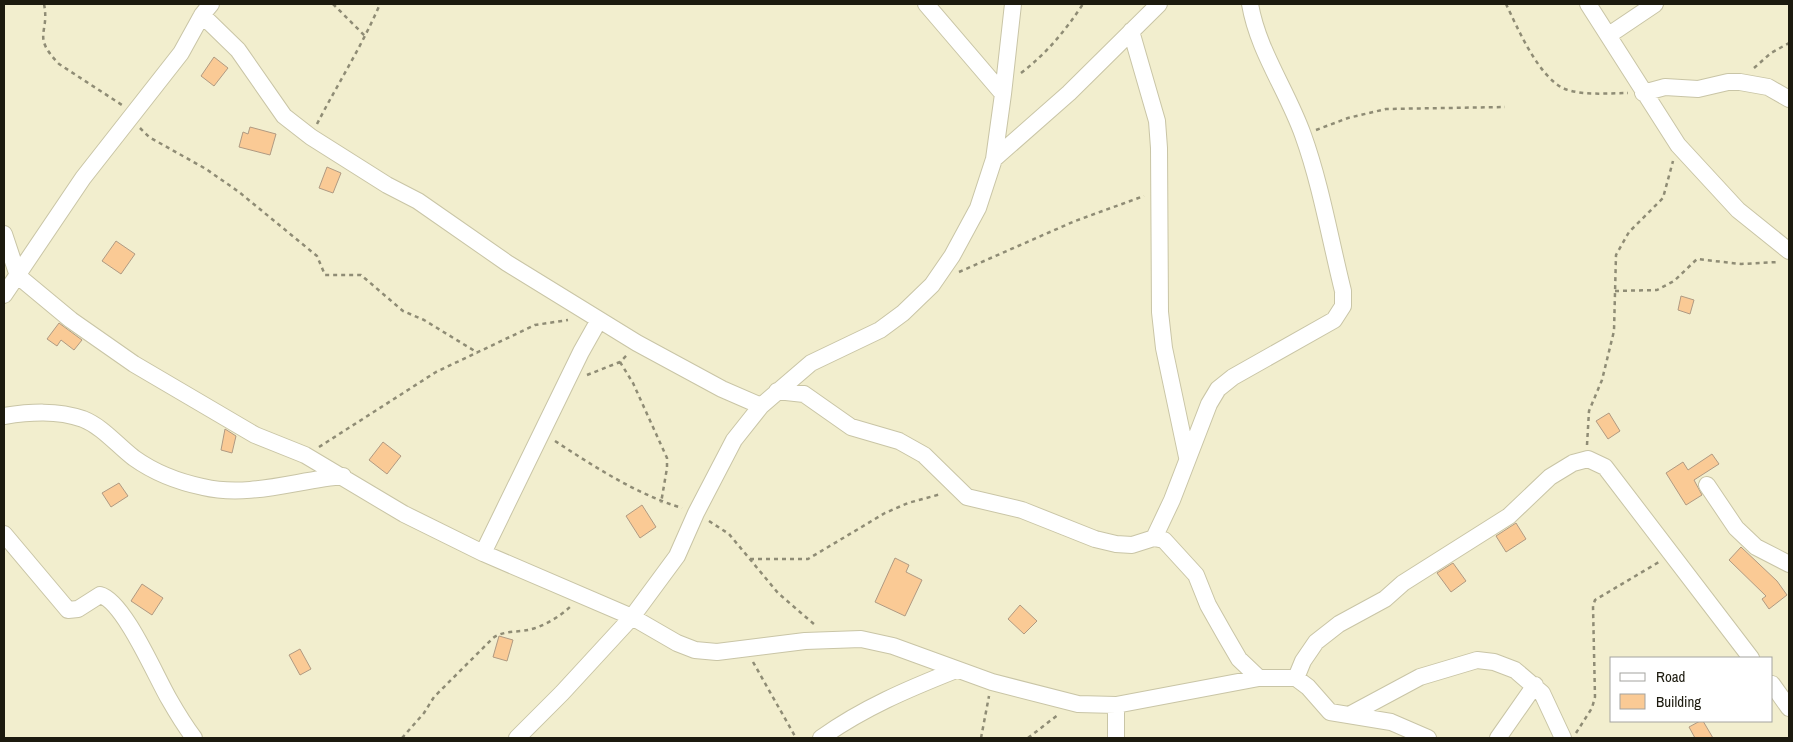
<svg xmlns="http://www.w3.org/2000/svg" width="1793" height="742" font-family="'Archivo Narrow',sans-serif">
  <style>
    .building { fill: #faca95; stroke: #b09a82 }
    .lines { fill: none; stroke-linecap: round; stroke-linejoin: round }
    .street-casing { stroke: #c9c5a6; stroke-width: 18 }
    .path { stroke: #8f8c75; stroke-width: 2.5; stroke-dasharray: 4 4; stroke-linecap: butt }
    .street { stroke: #fff; stroke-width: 16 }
  </style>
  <rect width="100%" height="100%" fill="#f2eece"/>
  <path class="building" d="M 214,57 L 228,68 L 214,86 L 201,76 Z
    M 250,127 L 276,134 L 270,155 L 239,147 L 243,132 L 248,134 Z
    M 327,167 L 341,173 L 333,193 L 319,188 Z
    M 116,241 L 135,254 L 121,274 L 102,261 Z
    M 1681,296 L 1694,300 L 1690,314 L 1678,310 Z
    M 59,323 L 82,340 L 74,350 L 61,340 L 57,346 L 47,339 Z
    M 1609,413 L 1620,431 L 1608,439 L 1596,421 Z
    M 225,429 L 236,436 L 232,453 L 221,450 Z
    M 383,442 L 401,456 L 387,474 L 369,460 Z
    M 1712,454 L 1719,464 L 1694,480 L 1702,495 L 1686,505 L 1666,473 L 1683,462 L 1688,470 Z
    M 119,483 L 128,496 L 111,507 L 102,493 Z
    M 642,505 L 656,527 L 640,538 L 626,516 Z
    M 1516,523 L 1526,539 L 1506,552 L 1496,536 Z
    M 1741,547 L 1777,581 L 1787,595 L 1769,609 L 1762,599 L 1766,596 L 1729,560 Z
    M 895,558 L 909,565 L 906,572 L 922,580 L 905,616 L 875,602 Z
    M 1453,563 L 1466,581 L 1451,592 L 1437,573 Z
    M 142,584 L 163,598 L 152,615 L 131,601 Z
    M 1020,605 L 1037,621 L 1024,634 L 1008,619 Z
    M 499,636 L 513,640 L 507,661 L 493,657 Z
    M 300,649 L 311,669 L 300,675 L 289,655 Z
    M 1700,721 L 1703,721 L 1713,738 L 1695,738 L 1689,727 Z"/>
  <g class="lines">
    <g class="street-casing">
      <path id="street" d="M 1588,4 L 1678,145 L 1738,210 L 1789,251
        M 202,15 L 238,50 L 284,116 L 311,137 L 387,185 L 418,201 L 507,263 L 637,343 L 722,389 L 761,406
        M 1131,31 L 1157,121 L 1159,148 L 1160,312 L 1164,348 L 1187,457
        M 1609,35 L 1655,4
        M 1643,93 L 1665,87 L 1698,89 L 1728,82 L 1740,82 L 1768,87 L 1789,99
        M 1003,94 L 1013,4
        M 994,159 L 1069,93 L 1159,4
        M 4,234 L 18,276 L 71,320 L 134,364 L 255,435 L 305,455 L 404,514 L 483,553 L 632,617 L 677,643 L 695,650 L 717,652 L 805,641 L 861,639 L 893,646 L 992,682 L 1078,704 L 1116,705 L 1259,678 L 1296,678 L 1308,687 L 1330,712 L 1391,722 L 1428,738
        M 4,295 L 83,178 L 181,53 L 202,15 L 211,4
        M 777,391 L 804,394 L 851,427 L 899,441 L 924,455 L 967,497 L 1022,510 L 1095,539 L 1116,544 L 1132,545 L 1154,538 L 1164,540 L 1196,575 L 1208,605 L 1225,635 L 1239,659 L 1259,678
        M 4,416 C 30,412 57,410 83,419 C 103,427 117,445 134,458 C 155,473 179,482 203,487 C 249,498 297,480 343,476
        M 1707,485 L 1736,528 L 1756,547 L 1789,564
        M 4,534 L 68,610 L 78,609 L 100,595 C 124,601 156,677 169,699 C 177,713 185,726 194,738
        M 1154,538 L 1172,500 L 1209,404 L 1218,389 L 1233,377 L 1334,320 L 1343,306 L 1343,291 C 1330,239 1321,185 1303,135 C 1287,90 1258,51 1250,4
        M 483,553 L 581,352 L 599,320
        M 1296,678 L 1303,661 L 1316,642 L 1339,624 L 1385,599 L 1403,583 L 1509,516 L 1550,477 L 1573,463 L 1588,459 L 1605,467 L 1751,658
        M 1772,684 L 1789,708
        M 1116,705 L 1116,738
        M 1351,714 L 1420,677 L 1477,660 L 1494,662 L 1515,670 L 1542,693 L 1563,738
        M 517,738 L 562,693 L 632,617 L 677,556 L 696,513 L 734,440 L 761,406 L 811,363 L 880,330 L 903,313 L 932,285 L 952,256 L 978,208 L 994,159 L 1003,94 L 926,4
        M 821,738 C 863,708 908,689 956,670
        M 1498,738 L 1535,685"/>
    </g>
    <path class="path" d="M 44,4 C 50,34 31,35 59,64 L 122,105
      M 333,4 L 366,37
      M 1506,4 C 1518,29 1539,78 1565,89 C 1584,96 1608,93 1628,93
      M 1754,68 L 1771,53 L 1789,43
      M 1021,73 C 1047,53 1065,31 1083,4
      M 317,124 C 338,83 362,46 380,4
      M 140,128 L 149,137 L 206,169 L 239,192 L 317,256 L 325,275 L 361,275 L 403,311 L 424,320 L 478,353
      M 1316,130 L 1348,118 L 1386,109 L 1505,107
      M 959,272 L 1075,221 L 1144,196
      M 1615,291 L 1657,290 L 1674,281 L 1697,259 L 1741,264 L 1778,262
      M 620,362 L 633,383 L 667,458 L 667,468 L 661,503
      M 587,375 L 620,362 L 628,354
      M 555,441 C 595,467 636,494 682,508
      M 1587,445 L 1589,411 L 1602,380 L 1614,331 L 1616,255 L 1629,232 L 1663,198 L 1673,161
      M 319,447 L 436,372 L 535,325 L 568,320
      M 709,521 L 729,534 L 778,593 L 815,625
      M 750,559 L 808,559 L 885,513 L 908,503 L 941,494
      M 753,662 L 796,738
      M 1576,733 L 1592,708 L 1595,697 L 1593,606 L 1595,600 L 1659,562
      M 402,738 L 424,713 L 434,697 L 493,638 C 502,631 517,632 528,630 C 543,627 559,617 570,607
      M 981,738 L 989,696
      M 1028,738 L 1059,714"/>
    <use href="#street" class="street"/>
  </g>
  <rect width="1793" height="742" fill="none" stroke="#1c1a0e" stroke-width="10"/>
  <rect x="1610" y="657" width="162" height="65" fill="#ffffff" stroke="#a4a39f"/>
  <rect x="1620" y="673" width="25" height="8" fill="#ffffff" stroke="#a4a39f"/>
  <text x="1656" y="682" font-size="15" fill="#1c1a0e">Road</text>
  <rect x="1620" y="694" width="25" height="15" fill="#faca95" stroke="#a4a39f"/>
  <text x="1656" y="707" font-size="15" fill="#1c1a0e">Building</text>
</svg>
